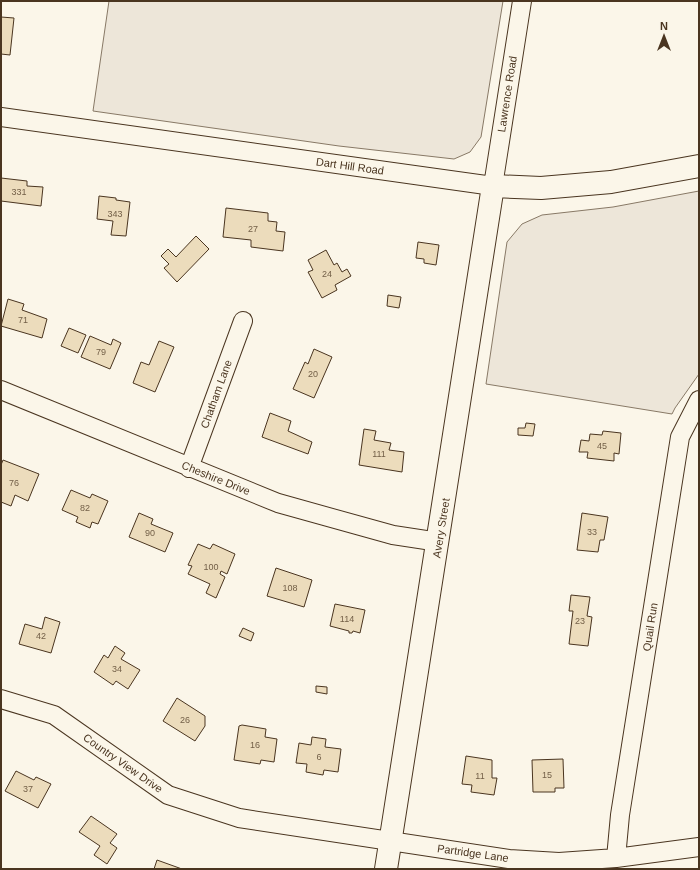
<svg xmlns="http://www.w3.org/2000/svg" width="700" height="870" font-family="Helvetica,sans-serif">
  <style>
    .green { fill: #ede6d9; stroke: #887966 }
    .building { fill: #ecdcbc; stroke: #4a3520 }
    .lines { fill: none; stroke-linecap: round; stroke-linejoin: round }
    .minor-casing { stroke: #4a3520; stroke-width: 20 }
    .major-casing { stroke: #4a3520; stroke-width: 24 }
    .minor { stroke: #fbf6e9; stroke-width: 18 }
    .major { stroke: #fbf6e9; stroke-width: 22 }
    .labels { text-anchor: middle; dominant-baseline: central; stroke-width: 3; stroke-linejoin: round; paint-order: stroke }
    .number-label { font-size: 9px; fill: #725f47 }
    .street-label { font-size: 11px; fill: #4a3520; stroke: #fbf6e9 }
  </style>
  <rect width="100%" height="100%" fill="#fbf6e9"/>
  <path class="green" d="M 109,1 L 503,1 L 481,137 L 470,152 L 454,159 L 339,146 L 93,111 Z
    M 699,191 L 699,374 L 675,408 L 672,414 L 486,384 L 507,242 L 522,224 L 542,215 L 613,207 Z"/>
  <path class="building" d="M 1,17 L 14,18 L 10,55 L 1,54 Z
    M 1,178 L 27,181 L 27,186 L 43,187 L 41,206 L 1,201 Z
    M 99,196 L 116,198 L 116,200 L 130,202 L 126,236 L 111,235 L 113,221 L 97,219 Z
    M 226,208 L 268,213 L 268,221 L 277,222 L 276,231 L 285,232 L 283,251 L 251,247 L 251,240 L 223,237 Z
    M 196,236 L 209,249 L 177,282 L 164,268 L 169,264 L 161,256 L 168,249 L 176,257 Z
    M 418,242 L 439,245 L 436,265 L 424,263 L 424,259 L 416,258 Z
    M 326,250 L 334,265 L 337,263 L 342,272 L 347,269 L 351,276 L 335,285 L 337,290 L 322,298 L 308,272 L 313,270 L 308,260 Z
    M 388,295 L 401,297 L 399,308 L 387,306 Z
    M 8,299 L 24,304 L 22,310 L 47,319 L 42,338 L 1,326 Z
    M 69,328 L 86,335 L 78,353 L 61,346 Z
    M 90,336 L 111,345 L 113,339 L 121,343 L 110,369 L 81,357 Z
    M 159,341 L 174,347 L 155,392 L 133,383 L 141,362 L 149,365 Z
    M 314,349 L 332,357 L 314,398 L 293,389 L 305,362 L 308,364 Z
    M 270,413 L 291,421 L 288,431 L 312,442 L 308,454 L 262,437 Z
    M 526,423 L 535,424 L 533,436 L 518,435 L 518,428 L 525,428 Z
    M 364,429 L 376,431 L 374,440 L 391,443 L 389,450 L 404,452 L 402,472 L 359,465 Z
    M 603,431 L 621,433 L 619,454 L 614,453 L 614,461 L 587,458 L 588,452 L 579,452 L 581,440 L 589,441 L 590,434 L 602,435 Z
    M 3,460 L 39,474 L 28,501 L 15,495 L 11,506 L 1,502 L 1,465 Z
    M 71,490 L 90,498 L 92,494 L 108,501 L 98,524 L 92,522 L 90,528 L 76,522 L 78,517 L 62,510 Z
    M 139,513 L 153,519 L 151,524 L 173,533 L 165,552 L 129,537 Z
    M 582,513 L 608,517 L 604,540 L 600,540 L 598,552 L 577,550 Z
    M 198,544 L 210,549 L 213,544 L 235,554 L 227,574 L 221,571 L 220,574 L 225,577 L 216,598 L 206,593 L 210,584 L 188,574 L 192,566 L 188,565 Z
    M 276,568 L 312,580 L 304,607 L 267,596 Z
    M 571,595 L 590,597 L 587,616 L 592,617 L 588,646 L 569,644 L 573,611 L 569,611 Z
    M 335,604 L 365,610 L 360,633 L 353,631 L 352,633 L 349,633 L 349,631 L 330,626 Z
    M 45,617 L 60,622 L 51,653 L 19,644 L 25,624 L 42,629 Z
    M 243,628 L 254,633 L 251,641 L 239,636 Z
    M 115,646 L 125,653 L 121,659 L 140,670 L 128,689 L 116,681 L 113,685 L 94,672 L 104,655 L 108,658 Z
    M 316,686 L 327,687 L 327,694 L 316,692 Z
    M 177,698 L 205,716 L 205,726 L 195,741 L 163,721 Z
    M 242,725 L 266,729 L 265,737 L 277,739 L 274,762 L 261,760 L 260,764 L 234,760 L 239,726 Z
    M 312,737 L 326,739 L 325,747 L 341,749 L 338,772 L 324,770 L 323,775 L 306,772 L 307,764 L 296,763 L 299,743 L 311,745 Z
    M 466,756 L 492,760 L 492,778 L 497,778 L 494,795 L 471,792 L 472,785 L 462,784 Z
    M 563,759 L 564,788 L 555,788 L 555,792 L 533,792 L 532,760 Z
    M 16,771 L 34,780 L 36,777 L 51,784 L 38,808 L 5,791 Z
    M 91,816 L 117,834 L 110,843 L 117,848 L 107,864 L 94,855 L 100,846 L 79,832 Z
    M 157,860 L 182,869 L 154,869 Z"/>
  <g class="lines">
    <g class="minor-casing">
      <path id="minor" d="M 1,117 L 493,186 L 522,1
        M 1,390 L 278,503 L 393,535 L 439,542
        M 189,468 L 243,321
        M 1,699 L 54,715 L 168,795 L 239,818 L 509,859 L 559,862 L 616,858 L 699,847
        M 616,858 L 620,815 L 680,437 L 699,400"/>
    </g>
    <g class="major-casing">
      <path id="major" d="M 386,869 L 493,186 L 541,188 L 611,182 L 699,166"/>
    </g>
    <use href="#minor" class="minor"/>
    <use href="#major" class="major"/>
  </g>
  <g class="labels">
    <g class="number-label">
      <text x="19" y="192">331</text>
      <text x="115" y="214">343</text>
      <text x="253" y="229">27</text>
      <text x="327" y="274">24</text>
      <text x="23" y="320">71</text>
      <text x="101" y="352">79</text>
      <text x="313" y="374">20</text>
      <text x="602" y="446">45</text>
      <text x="379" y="454">111</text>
      <text x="14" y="483">76</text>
      <text x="85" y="508">82</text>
      <text x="592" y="532">33</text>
      <text x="150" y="533">90</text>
      <text x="211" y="567">100</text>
      <text x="290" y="588">108</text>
      <text x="347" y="619">114</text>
      <text x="580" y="621">23</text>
      <text x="41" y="636">42</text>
      <text x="117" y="669">34</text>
      <text x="185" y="720">26</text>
      <text x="255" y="745">16</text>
      <text x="319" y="757">6</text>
      <text x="547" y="775">15</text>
      <text x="480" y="776">11</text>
      <text x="28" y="789">37</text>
    </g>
    <g class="street-label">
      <text transform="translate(507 94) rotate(-81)">Lawrence Road</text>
      <text transform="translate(350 166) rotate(8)">Dart Hill Road</text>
      <text transform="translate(216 394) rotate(-70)">Chatham Lane</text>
      <text transform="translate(216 478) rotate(22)">Cheshire Drive</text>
      <text transform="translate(441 528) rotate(-81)">Avery Street</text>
      <text transform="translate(650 627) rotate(-81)">Quail Run</text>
      <text transform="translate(123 763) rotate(35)">Country View Drive</text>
      <text transform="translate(473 853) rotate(8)">Partridge Lane</text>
    </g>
  </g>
  <rect width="700" height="870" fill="none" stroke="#4a3520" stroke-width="4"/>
  <g transform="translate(664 36)" stroke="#fbf6e9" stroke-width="3" paint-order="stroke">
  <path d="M0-3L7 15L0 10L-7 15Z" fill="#4a3520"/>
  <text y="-6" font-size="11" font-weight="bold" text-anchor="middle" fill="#4a3520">N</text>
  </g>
</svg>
